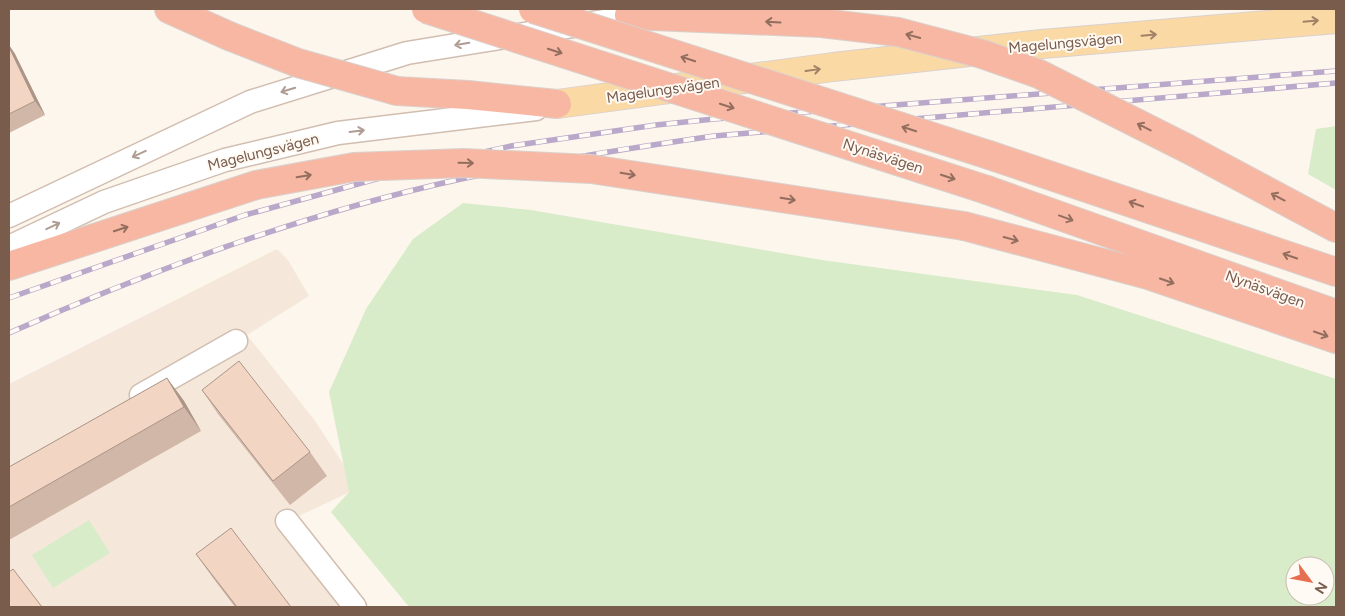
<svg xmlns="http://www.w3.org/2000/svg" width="1345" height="616" font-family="Figtree,sans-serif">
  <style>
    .residential { fill: #f5e8da }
    .green { fill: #d8ecc9; fill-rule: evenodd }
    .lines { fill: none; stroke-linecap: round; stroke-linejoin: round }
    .minor-casing { stroke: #d1beb0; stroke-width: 25 }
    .major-casing { stroke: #dad1cd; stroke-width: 30 }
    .highway-casing { stroke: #dad1cd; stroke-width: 30 }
    .minor { stroke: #fff; stroke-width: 22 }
    .major { stroke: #fbd9a5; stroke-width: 28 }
    .highway { stroke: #f7b7a3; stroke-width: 28 }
    .rail-casing { stroke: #b9a8c9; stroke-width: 5.5 }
    .rail { stroke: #fffaf3; stroke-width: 4; stroke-dasharray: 11; stroke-linecap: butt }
    .highway-bridge-casing { stroke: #dad1cd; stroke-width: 30; stroke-linecap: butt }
    .highway-bridge { stroke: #f7b7a3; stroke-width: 28 }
    .wall { fill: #d1b7a8 }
    .shaded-wall { fill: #aa9588 }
    .building { fill: #f3d5c3; stroke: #aa9588 }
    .oneway { stroke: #a18267 }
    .oneway2 { stroke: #936e5e }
    .oneway3 { stroke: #af9d94 }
    .labels { text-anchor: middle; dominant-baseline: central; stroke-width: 4; stroke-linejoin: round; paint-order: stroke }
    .street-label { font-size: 15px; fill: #7a5c4d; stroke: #fffaf3 }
  </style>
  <rect width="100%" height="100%" fill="#fdf6ec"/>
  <path class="residential" d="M 277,249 L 288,260 L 309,296 L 247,335 L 313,418 L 344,465 L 350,492 L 288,521 L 355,607 L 9,607 L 9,384 Z"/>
  <path class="green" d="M 1336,126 L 1336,190 L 1308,174 L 1316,129 Z
    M 463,203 L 531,210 L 822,260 L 1077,295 L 1336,379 L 1336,607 L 409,607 L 331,512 L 349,492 L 329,392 L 366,309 L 413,239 ZM 1295,566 L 1325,566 L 1325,596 L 1295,596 Z
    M 89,520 L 110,553 L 53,588 L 32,555 Z"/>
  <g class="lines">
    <g class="minor-casing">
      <path id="minor" d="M 9,216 L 250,102 L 407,53 L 647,14
        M 9,247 L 104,202 L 225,160 L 338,133 L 536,109
        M 141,395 L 236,341
        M 287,521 L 355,607"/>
    </g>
    <g class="major-casing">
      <path id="major" d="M 557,104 L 833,67 L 1042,44 L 1336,19"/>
    </g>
    <g class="highway-casing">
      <path id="highway" d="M 169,9 L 229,36
        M 629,15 L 821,23
        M 397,91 L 468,95 L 557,104
        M 1188,149 L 1336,228
        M 989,155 L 1336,272
        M 987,190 L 1336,314
        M 964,226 L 1148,275 L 1336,339
        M 9,266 L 256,185"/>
    </g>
    <use href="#minor" class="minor"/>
    <use href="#major" class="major"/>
    <use href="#highway" class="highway"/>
    <g class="rail-casing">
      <path id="rail" d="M 9,298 L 245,215 L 438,162 L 511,146 L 656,125 L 714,119 L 1336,71
        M 9,333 C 154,269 306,213 461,179 C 545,161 630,148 714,136 L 1336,83"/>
    </g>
    <use href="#rail" class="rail"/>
    <g class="highway-bridge-casing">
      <path id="highway-bridge" d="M 426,9 L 987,190
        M 533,9 L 989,155
        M 821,23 L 898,32 L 982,54 L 1039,74 L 1188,149
        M 229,36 L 298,63 L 397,91
        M 256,185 L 354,167 L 464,163 L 591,169 L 964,226"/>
    </g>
    <use href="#highway-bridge" class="highway-bridge"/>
  </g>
  <path class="wall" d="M 9,45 L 15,54 L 45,115 L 9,133 Z
    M 167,378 L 184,401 L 201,431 L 9,540 L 9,467 Z
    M 202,390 L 310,452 L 327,476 L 290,505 L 218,414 Z
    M 196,554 L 291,607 L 235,607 L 213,578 Z"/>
  <path class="shaded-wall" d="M 9,45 L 15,54 L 45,115 L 35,101 L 9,47 Z
    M 167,378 L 184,401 L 201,431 L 184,407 Z"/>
  <path class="building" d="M 9,47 L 35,101 L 9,114 Z
    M 239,361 L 310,452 L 273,481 L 202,390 Z
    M 167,378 L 184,407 L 9,507 L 9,467 Z
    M 231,528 L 291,607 L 237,607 L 196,554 Z
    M 13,569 L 42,607 L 9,607 L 9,572 Z"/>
  <defs><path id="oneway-shaft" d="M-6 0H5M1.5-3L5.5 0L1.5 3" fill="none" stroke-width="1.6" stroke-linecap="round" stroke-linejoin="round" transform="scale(1.25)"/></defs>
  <g class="oneway">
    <use href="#oneway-shaft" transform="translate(1311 21) rotate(-5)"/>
    <use href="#oneway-shaft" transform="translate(1149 35) rotate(-5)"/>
    <use href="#oneway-shaft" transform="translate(813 70) rotate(-8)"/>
  </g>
  <g class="oneway2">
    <use href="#oneway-shaft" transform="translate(773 22) rotate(-177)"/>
    <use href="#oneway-shaft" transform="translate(913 36) rotate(-165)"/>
    <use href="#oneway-shaft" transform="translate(555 51) rotate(18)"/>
    <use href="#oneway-shaft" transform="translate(688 59) rotate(-162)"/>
    <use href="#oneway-shaft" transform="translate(727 106) rotate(18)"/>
    <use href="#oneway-shaft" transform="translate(1144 127) rotate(-153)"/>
    <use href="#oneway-shaft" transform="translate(909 129) rotate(-162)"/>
    <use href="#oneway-shaft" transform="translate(466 163) rotate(1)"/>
    <use href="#oneway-shaft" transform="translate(628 174) rotate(9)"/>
    <use href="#oneway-shaft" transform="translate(304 176) rotate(-10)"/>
    <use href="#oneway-shaft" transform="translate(948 177) rotate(18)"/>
    <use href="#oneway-shaft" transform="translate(1278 197) rotate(-152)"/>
    <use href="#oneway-shaft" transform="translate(788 199) rotate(9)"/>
    <use href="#oneway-shaft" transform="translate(1136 204) rotate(-161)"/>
    <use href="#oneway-shaft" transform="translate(1066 218) rotate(20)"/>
    <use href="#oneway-shaft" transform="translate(121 229) rotate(-18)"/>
    <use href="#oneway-shaft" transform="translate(1011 239) rotate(15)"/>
    <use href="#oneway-shaft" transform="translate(1290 256) rotate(-161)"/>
    <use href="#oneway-shaft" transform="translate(1167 281) rotate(19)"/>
    <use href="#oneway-shaft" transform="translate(1321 334) rotate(19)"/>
  </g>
  <g class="oneway3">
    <use href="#oneway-shaft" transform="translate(462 44) rotate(170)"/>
    <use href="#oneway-shaft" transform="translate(288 90) rotate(163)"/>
    <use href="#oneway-shaft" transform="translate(357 131) rotate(-7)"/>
    <use href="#oneway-shaft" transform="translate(139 154) rotate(155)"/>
    <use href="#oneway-shaft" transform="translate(53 226) rotate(-25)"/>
  </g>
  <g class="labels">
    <g class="street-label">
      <text transform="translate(1065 43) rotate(-5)">Magelungsvägen</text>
      <text transform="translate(663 90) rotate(-8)">Magelungsvägen</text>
      <text transform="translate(263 152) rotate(-14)">Magelungsvägen</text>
      <text transform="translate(883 156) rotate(18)">Nynäsvägen</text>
      <text transform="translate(1265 289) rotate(20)">Nynäsvägen</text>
    </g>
  </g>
  <rect width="1345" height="616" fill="none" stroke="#7a5c4d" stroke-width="20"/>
  <g transform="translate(1310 581) rotate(122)"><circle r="24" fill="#fffaf3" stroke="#cabbb1"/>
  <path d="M0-4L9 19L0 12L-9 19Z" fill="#e76f51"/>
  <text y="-8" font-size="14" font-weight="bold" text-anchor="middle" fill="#7a5c4d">N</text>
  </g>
</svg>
